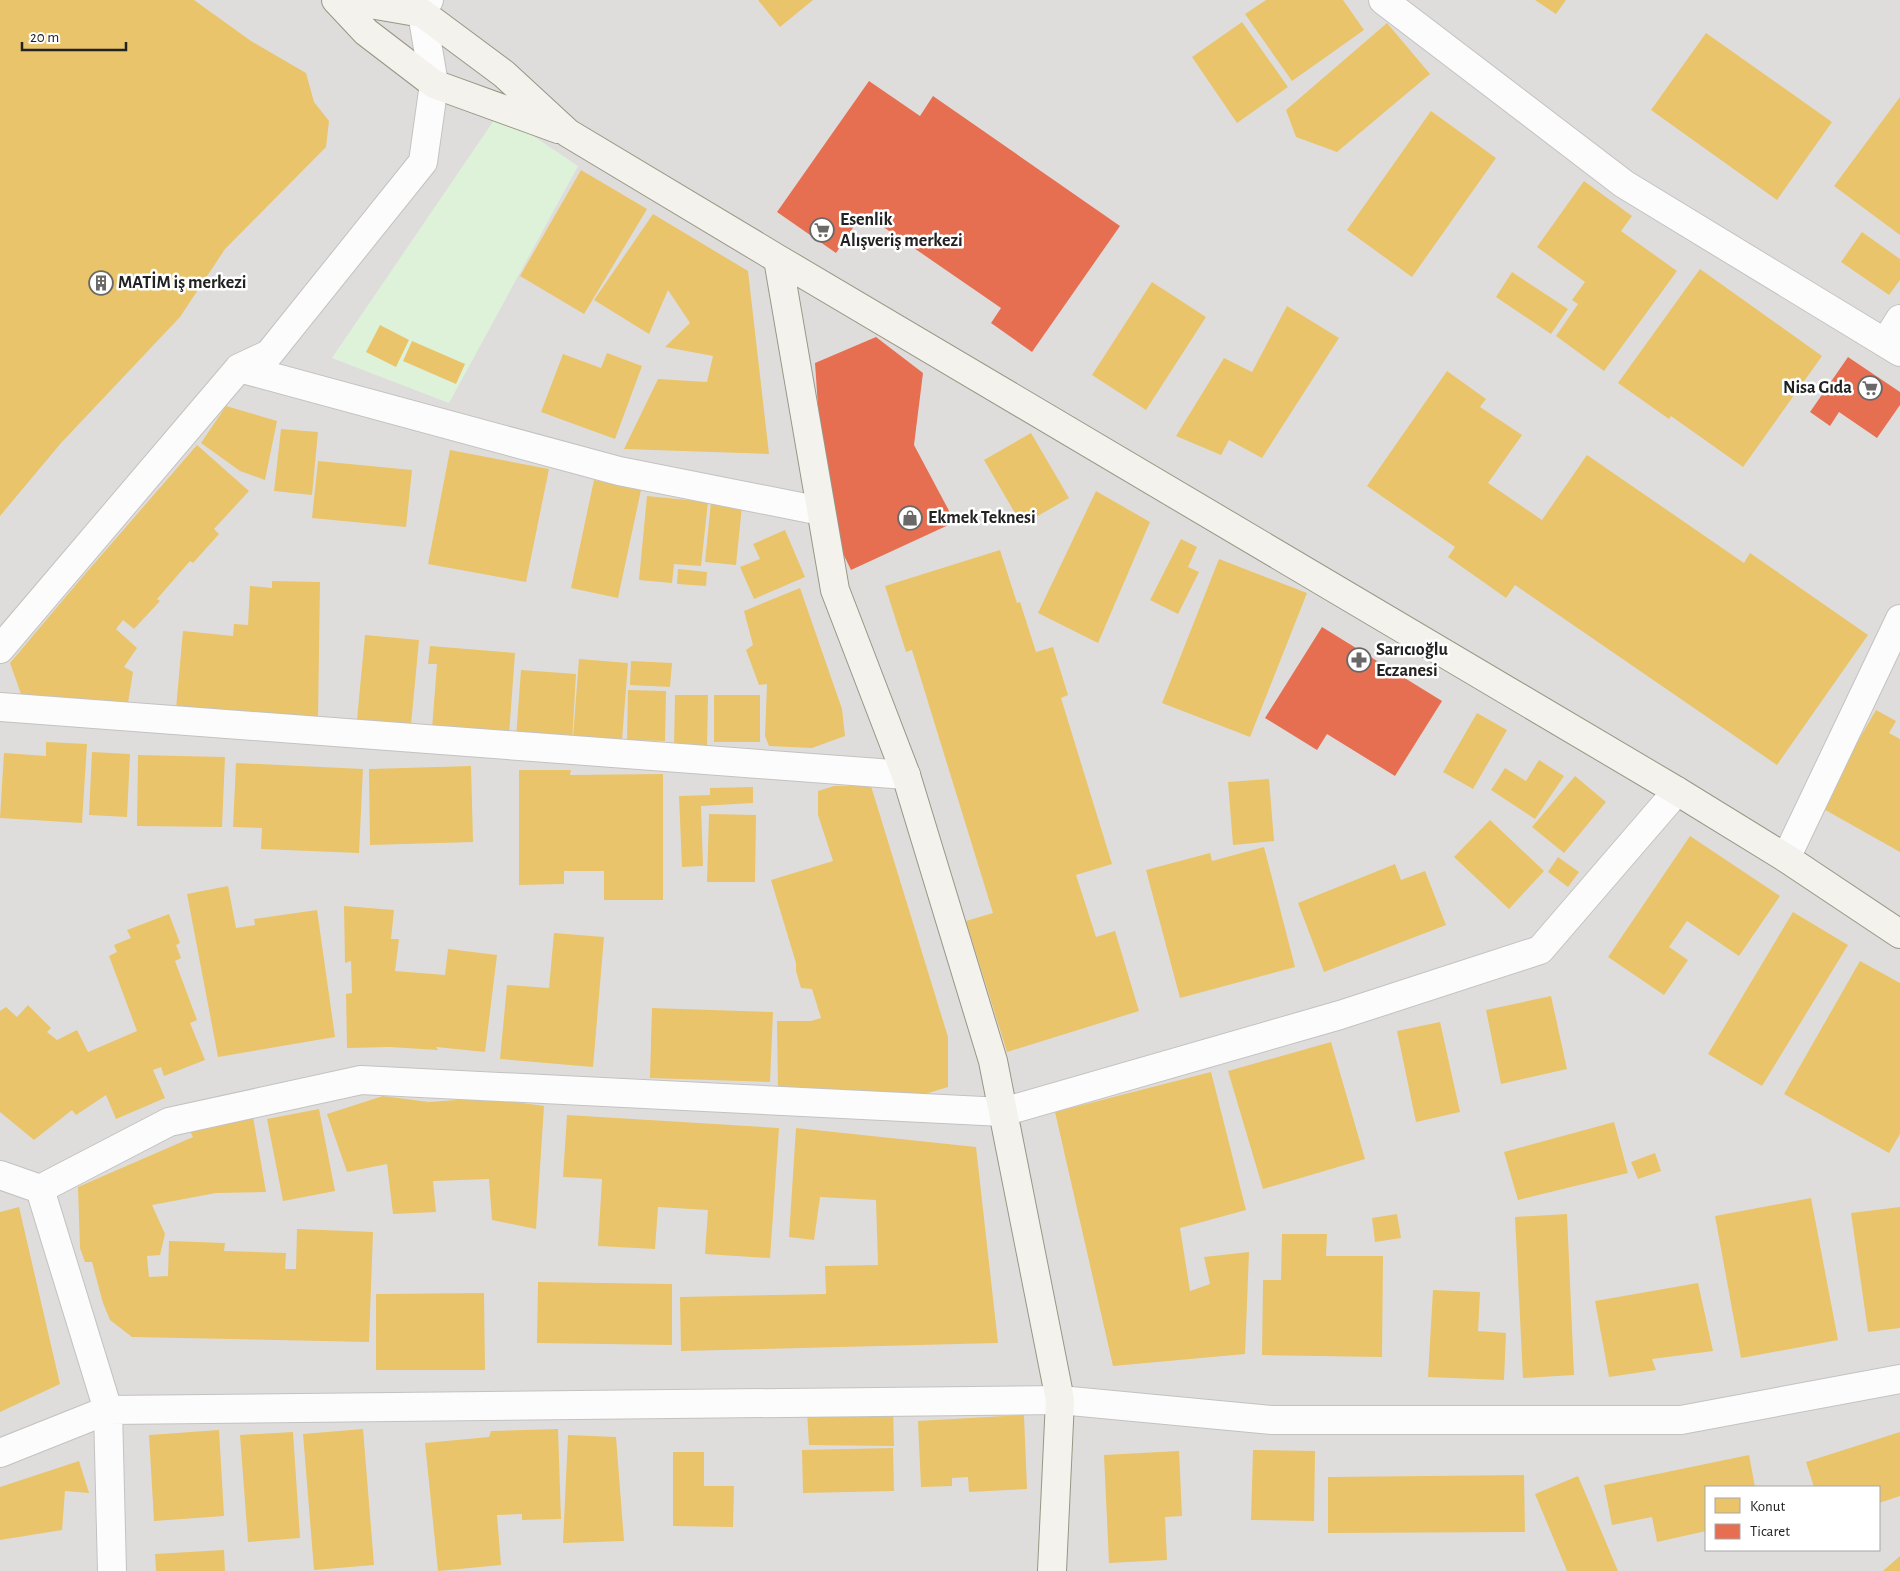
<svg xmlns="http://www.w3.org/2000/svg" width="1900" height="1571" font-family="'Alegreya Sans',sans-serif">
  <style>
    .residential { fill: #dfdddc; fill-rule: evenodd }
    .park { fill: #def2da }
    .homes { fill: #e9c46a }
    .shops { fill: #e76f51 }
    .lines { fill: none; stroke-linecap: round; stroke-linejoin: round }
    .street-casing { stroke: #c3c2c1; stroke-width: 30 }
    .secondary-casing { stroke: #999684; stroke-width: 30 }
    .street { stroke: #fdfcfc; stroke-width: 28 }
    .secondary { stroke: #f3f2ed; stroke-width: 28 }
    .labels { text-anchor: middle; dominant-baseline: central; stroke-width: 5; stroke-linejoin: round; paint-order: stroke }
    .poi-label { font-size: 18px; font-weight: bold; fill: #222; stroke: #fff; text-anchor: start }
  </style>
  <rect width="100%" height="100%" fill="#efedeb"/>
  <path class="residential" d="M 0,0 L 1900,0 L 1900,1571 L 0,1571 ZM 1706,1487 L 1879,1487 L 1879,1550 L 1706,1550 Z"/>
  <path class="park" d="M 499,113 L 578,166 L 449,403 L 332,358 Z"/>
  <path class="homes" d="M 0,0 L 194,0 L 251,41 L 306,73 L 314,102 L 329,121 L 326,147 L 225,249 L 180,317 L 61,443 L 0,516 Z
    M 758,0 L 813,0 L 780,27 Z
    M 1266,0 L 1343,0 L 1364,30 L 1292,81 L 1245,14 Z
    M 1535,0 L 1566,0 L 1556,14 Z
    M 1242,22 L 1288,87 L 1237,123 L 1192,57 Z
    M 1387,23 L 1430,74 L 1337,152 L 1296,137 L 1286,110 Z
    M 1706,33 L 1832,122 L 1777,200 L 1651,110 Z
    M 1900,97 L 1900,235 L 1834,186 Z
    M 1431,111 L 1496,158 L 1412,277 L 1347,230 Z
    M 581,170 L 647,209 L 584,314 L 520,276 Z
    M 1584,181 L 1632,216 L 1621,231 L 1677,271 L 1604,371 L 1556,336 L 1578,304 L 1572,300 L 1585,282 L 1537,247 Z
    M 653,214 L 748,271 L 769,454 L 624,449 L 658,379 L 707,382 L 713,356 L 665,347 L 690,323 L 668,290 L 649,334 L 594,300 Z
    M 1862,232 L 1900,259 L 1900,280 L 1889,295 L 1841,262 Z
    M 1700,269 L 1822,356 L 1743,467 L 1671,416 L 1669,419 L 1618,383 Z
    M 1512,272 L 1568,309 L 1551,334 L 1496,297 Z
    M 1152,282 L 1206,317 L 1146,410 L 1092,375 Z
    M 1287,306 L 1339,338 L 1262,458 L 1229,440 L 1221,455 L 1176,436 L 1224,358 L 1252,372 Z
    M 380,325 L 409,340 L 396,367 L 366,352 Z
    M 412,341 L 465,364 L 456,384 L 403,361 Z
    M 607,353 L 642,366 L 615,439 L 541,412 L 563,354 L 601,368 Z
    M 1447,371 L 1486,399 L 1480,407 L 1522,435 L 1488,483 L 1542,520 L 1587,455 L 1744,563 L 1750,553 L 1868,635 L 1777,765 L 1515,585 L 1506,598 L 1448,557 L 1455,547 L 1367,486 Z
    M 226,406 L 277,421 L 265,480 L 240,471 L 201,443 Z
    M 281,429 L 318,432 L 312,495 L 274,491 Z
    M 1031,433 L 1069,498 L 1022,525 L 984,460 Z
    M 197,445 L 249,491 L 214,529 L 219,534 L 193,563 L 190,561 L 157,599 L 160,601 L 134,629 L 123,620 L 116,629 L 137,648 L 124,667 L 133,672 L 128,703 L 21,694 L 10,663 L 79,581 Z
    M 450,450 L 549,469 L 526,582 L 428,564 Z
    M 318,461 L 412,470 L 406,527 L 312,518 Z
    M 594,480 L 641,490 L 618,598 L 571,588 Z
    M 1096,491 L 1150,522 L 1098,643 L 1038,613 Z
    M 647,496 L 708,502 L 701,566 L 674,564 L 672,583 L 639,580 Z
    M 711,502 L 742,506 L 736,565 L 705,562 Z
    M 785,530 L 805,577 L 754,599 L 740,567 L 760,559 L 753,544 Z
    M 1181,539 L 1197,547 L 1188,567 L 1199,572 L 1178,614 L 1150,600 Z
    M 1000,550 L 1017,603 L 1020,602 L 1036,652 L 1053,647 L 1068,695 L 1061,698 L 1112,864 L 1076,875 L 1096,937 L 1115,931 L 1139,1011 L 1007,1052 L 966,921 L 993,913 L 912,650 L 906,652 L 885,586 Z
    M 1219,559 L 1307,593 L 1250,737 L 1162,703 Z
    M 678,569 L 707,572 L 706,586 L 677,584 Z
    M 272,581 L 320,582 L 318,719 L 176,709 L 183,631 L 233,636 L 234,624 L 248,625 L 250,586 L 272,588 Z
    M 800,588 L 842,709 L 845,736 L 812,748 L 769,746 L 765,736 L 767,684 L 759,685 L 746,650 L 753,645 L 744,611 Z
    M 365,635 L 419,640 L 411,725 L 357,720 Z
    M 430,646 L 515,653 L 509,735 L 432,729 L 437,664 L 428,664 Z
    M 579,659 L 628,663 L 622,740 L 573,737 Z
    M 631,661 L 672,663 L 670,687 L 630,685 Z
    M 521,670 L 576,674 L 572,742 L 516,738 Z
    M 628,690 L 666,691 L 665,741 L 627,740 Z
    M 675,695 L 708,695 L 707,748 L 674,747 Z
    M 714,695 L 760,695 L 760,742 L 714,742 Z
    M 1876,710 L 1896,721 L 1889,733 L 1900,739 L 1900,852 L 1820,807 Z
    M 1477,713 L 1507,730 L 1473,789 L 1443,772 Z
    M 46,742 L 87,744 L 82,823 L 0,818 L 4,753 L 46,756 Z
    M 92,752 L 130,754 L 127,817 L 89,815 Z
    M 138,755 L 225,757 L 222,827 L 137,826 Z
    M 1539,760 L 1564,776 L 1535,819 L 1491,790 L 1505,768 L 1526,781 Z
    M 236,763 L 363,769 L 359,853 L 261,849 L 262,828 L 233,827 Z
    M 471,766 L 473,842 L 370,845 L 369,769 Z
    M 519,770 L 571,770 L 570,775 L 663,774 L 663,900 L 604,900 L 604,871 L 564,871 L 564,884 L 519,885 Z
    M 1575,776 L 1606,802 L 1564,853 L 1532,827 Z
    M 1269,779 L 1274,841 L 1233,845 L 1228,782 Z
    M 834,786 L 871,786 L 948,1037 L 948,1087 L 925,1094 L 778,1094 L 777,1021 L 811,1021 L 821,1018 L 812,989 L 801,988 L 796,971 L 796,963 L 771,880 L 833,861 L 818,815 L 818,791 Z
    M 753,787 L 753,803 L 701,806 L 703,866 L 682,867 L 679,796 L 710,795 L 710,788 Z
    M 709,814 L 756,815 L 755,882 L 707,882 Z
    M 1490,820 L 1544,871 L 1509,909 L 1454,857 Z
    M 1690,836 L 1780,896 L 1739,956 L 1687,921 L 1669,947 L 1688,960 L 1664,995 L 1608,957 Z
    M 1264,847 L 1295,967 L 1180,998 L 1146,870 L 1210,853 L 1212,861 Z
    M 1558,857 L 1579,872 L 1568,887 L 1548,872 Z
    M 1395,864 L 1401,880 L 1425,871 L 1446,925 L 1324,972 L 1298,903 Z
    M 228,886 L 236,928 L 255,925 L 254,919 L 317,910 L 335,1037 L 218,1057 L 187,894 Z
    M 344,906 L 394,910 L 391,939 L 399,939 L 395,971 L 445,975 L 448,949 L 497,955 L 485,1052 L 436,1047 L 438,1050 L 390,1047 L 347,1048 L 346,994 L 352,993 L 351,961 L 345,963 Z
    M 1793,912 L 1848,945 L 1762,1086 L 1708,1054 Z
    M 169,914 L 180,943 L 176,945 L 181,958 L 175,961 L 197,1020 L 190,1023 L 205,1060 L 164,1076 L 161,1067 L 153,1070 L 165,1098 L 116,1119 L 106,1095 L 76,1115 L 72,1110 L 34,1140 L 0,1112 L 0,1011 L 6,1007 L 17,1017 L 28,1005 L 51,1028 L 47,1032 L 57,1040 L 77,1030 L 88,1052 L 137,1031 L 109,956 L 117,952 L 114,945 L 131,938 L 127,930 Z
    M 554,933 L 604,937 L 593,1067 L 500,1059 L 507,985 L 549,988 Z
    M 1860,961 L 1900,983 L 1900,1134 L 1889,1153 L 1784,1094 Z
    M 1551,996 L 1567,1069 L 1501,1084 L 1486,1010 Z
    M 652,1008 L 773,1012 L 770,1082 L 650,1078 Z
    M 1440,1022 L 1460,1112 L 1416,1122 L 1397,1031 Z
    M 1331,1042 L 1365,1159 L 1263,1189 L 1228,1071 Z
    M 1211,1072 L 1246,1210 L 1180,1228 L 1190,1291 L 1210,1284 L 1204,1257 L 1249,1252 L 1245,1354 L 1113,1366 L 1055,1112 Z
    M 383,1096 L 429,1102 L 485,1098 L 544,1106 L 536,1229 L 492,1220 L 489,1179 L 433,1181 L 436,1212 L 393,1214 L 387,1164 L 347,1172 L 327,1114 Z
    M 319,1109 L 335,1191 L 283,1201 L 267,1119 Z
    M 252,1111 L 266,1192 L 216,1193 L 152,1205 L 165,1234 L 160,1255 L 147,1256 L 149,1277 L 168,1276 L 169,1241 L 225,1243 L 224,1251 L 286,1253 L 285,1269 L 296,1269 L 297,1229 L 373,1232 L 369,1342 L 132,1337 L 110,1320 L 103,1303 L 92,1262 L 85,1262 L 80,1248 L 78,1187 L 193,1137 L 190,1131 Z
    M 567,1115 L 779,1128 L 770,1258 L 705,1254 L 708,1210 L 658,1207 L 655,1249 L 598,1246 L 602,1179 L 563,1177 Z
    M 1614,1122 L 1628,1173 L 1518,1200 L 1504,1152 Z
    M 796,1128 L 976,1147 L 998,1343 L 681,1351 L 680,1297 L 826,1294 L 825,1266 L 878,1265 L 876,1200 L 820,1197 L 814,1240 L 789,1237 Z
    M 1655,1153 L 1661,1171 L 1638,1179 L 1631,1162 Z
    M 1811,1198 L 1838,1340 L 1741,1358 L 1715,1216 Z
    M 19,1207 L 60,1384 L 0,1412 L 0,1212 Z
    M 1900,1207 L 1900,1328 L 1868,1332 L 1851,1213 Z
    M 1397,1214 L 1401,1238 L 1375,1242 L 1372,1218 Z
    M 1567,1214 L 1574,1375 L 1523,1378 L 1515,1217 Z
    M 1282,1234 L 1327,1234 L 1326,1256 L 1383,1256 L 1382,1357 L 1262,1355 L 1263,1280 L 1281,1280 Z
    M 538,1282 L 672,1284 L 672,1345 L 537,1343 Z
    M 1698,1283 L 1713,1351 L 1652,1359 L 1656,1370 L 1609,1377 L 1595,1301 Z
    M 1433,1290 L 1480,1292 L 1478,1331 L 1506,1333 L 1504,1380 L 1428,1377 Z
    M 484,1293 L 485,1370 L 376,1370 L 376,1294 Z
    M 893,1410 L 894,1446 L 809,1445 L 807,1411 Z
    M 1024,1415 L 1027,1489 L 969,1492 L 968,1477 L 952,1478 L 952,1486 L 921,1487 L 918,1421 Z
    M 363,1429 L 374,1565 L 314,1570 L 303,1434 Z
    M 558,1429 L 561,1519 L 522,1520 L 522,1514 L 497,1515 L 501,1565 L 438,1571 L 425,1443 L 489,1437 L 491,1431 Z
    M 219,1430 L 224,1516 L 154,1521 L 149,1435 Z
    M 293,1432 L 300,1538 L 248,1542 L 240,1435 Z
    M 1900,1432 L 1900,1496 L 1879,1503 L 1879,1487 L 1814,1487 L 1806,1462 Z
    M 568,1435 L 616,1437 L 624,1541 L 563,1543 Z
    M 893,1448 L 894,1491 L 803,1493 L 802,1450 Z
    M 1253,1450 L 1315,1451 L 1314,1521 L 1251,1520 Z
    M 1179,1451 L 1182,1516 L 1165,1517 L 1167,1560 L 1109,1563 L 1104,1455 Z
    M 673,1452 L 704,1452 L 704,1486 L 734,1486 L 733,1527 L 673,1526 Z
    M 1749,1455 L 1755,1487 L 1706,1487 L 1706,1531 L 1657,1542 L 1652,1517 L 1612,1525 L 1604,1485 Z
    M 79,1461 L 89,1493 L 65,1491 L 62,1530 L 0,1540 L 0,1487 Z
    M 1524,1475 L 1525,1532 L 1328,1533 L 1328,1477 Z
    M 1578,1476 L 1618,1571 L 1567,1571 L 1535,1494 Z
    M 224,1550 L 225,1571 L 156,1571 L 155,1554 Z
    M 1900,1556 L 1900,1571 L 1883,1571 Z"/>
  <path class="shops" d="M 869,81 L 920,116 L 933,96 L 1120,226 L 1032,352 L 991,323 L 1001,308 L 863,213 L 836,253 L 777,212 Z
    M 876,337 L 923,373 L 914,445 L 955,522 L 851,570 L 838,543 L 823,479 L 815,363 Z
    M 1848,357 L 1900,392 L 1900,405 L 1877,438 L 1839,412 L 1830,426 L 1810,412 Z
    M 1322,627 L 1442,701 L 1395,776 L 1327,734 L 1317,750 L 1265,718 Z"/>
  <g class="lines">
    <g class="street-casing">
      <path id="street" d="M 1383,0 L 1624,184 L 1900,352
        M 1885,343 L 1900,319
        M 239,368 L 619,471 L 821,511
        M 0,649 L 239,368 L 269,354 L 423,162 L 434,84 L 422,13 L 429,0
        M 0,707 L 906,775
        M 1786,858 L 1900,619
        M 0,1175 L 40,1189 L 108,1410 L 112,1571
        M 40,1189 L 169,1122 L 361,1080 L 1003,1112 L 1340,1015 L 1540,950 L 1677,791
        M 0,1453 L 108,1410 L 1060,1400 L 1272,1420 L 1681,1420 L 1900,1379"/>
    </g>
    <g class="secondary-casing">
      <path id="secondary" d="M 336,0 L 366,32 L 434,84 L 558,129
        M 347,0 L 422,13 L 504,74 L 568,133 L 778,259 L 1677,791 L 1786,858 L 1900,934
        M 778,259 L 835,590 L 906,775 L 993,1061 L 1060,1400 L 1052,1571"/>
    </g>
    <use href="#street" class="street"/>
    <use href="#secondary" class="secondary"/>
  </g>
  <defs>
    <g id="supermarket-ring" transform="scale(1.25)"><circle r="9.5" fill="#fff" stroke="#6a6968" stroke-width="1.5"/><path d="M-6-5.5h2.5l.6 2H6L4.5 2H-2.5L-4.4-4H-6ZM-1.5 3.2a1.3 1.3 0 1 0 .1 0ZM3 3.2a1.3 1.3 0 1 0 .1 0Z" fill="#6a6968"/></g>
    <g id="building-ring" transform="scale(1.25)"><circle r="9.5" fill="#fff" stroke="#6a6968" stroke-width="1.5"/><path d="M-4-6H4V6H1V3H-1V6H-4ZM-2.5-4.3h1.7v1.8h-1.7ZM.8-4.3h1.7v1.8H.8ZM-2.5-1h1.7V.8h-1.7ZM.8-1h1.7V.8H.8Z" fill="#6a6968"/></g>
    <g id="shop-ring" transform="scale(1.25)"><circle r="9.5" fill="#fff" stroke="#6a6968" stroke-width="1.5"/><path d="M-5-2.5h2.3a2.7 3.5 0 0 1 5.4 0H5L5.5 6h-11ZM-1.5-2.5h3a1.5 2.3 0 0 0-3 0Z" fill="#6a6968"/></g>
    <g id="pharmacy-ring" transform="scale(1.25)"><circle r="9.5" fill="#fff" stroke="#6a6968" stroke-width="1.5"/><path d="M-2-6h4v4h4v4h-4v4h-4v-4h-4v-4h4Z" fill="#6a6968"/></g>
  </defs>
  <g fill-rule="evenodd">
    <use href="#supermarket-ring" x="822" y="230"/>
    <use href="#building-ring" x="101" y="283"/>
    <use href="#supermarket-ring" x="1870" y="388"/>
    <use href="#shop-ring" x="910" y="518"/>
    <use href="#pharmacy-ring" x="1359" y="660"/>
  </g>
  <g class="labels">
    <g class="poi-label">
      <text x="840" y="220">Esenlik<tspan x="840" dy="21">Alışveriş merkezi</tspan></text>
      <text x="118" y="283">MATİM iş merkezi</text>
      <text x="1852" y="388" text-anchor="end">Nisa Gıda</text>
      <text x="928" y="518">Ekmek Teknesi</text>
      <text x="1376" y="650">Sarıcıoğlu<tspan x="1376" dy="21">Eczanesi</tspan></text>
    </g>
  </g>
  <rect x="1705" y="1486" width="175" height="65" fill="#ffffff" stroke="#a7a7a7"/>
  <rect x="1715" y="1498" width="25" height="15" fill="#e9c46a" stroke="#a7a7a7"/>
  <text x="1750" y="1511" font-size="15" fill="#222222">Konut</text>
  <rect x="1715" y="1524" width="25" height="15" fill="#e76f51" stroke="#a7a7a7"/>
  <text x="1750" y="1536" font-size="15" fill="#222222">Ticaret</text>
  <path d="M22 42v8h104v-8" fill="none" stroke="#222222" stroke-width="2.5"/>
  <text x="30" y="42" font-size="15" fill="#222222" stroke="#ffffff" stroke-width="4" paint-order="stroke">20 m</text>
</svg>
